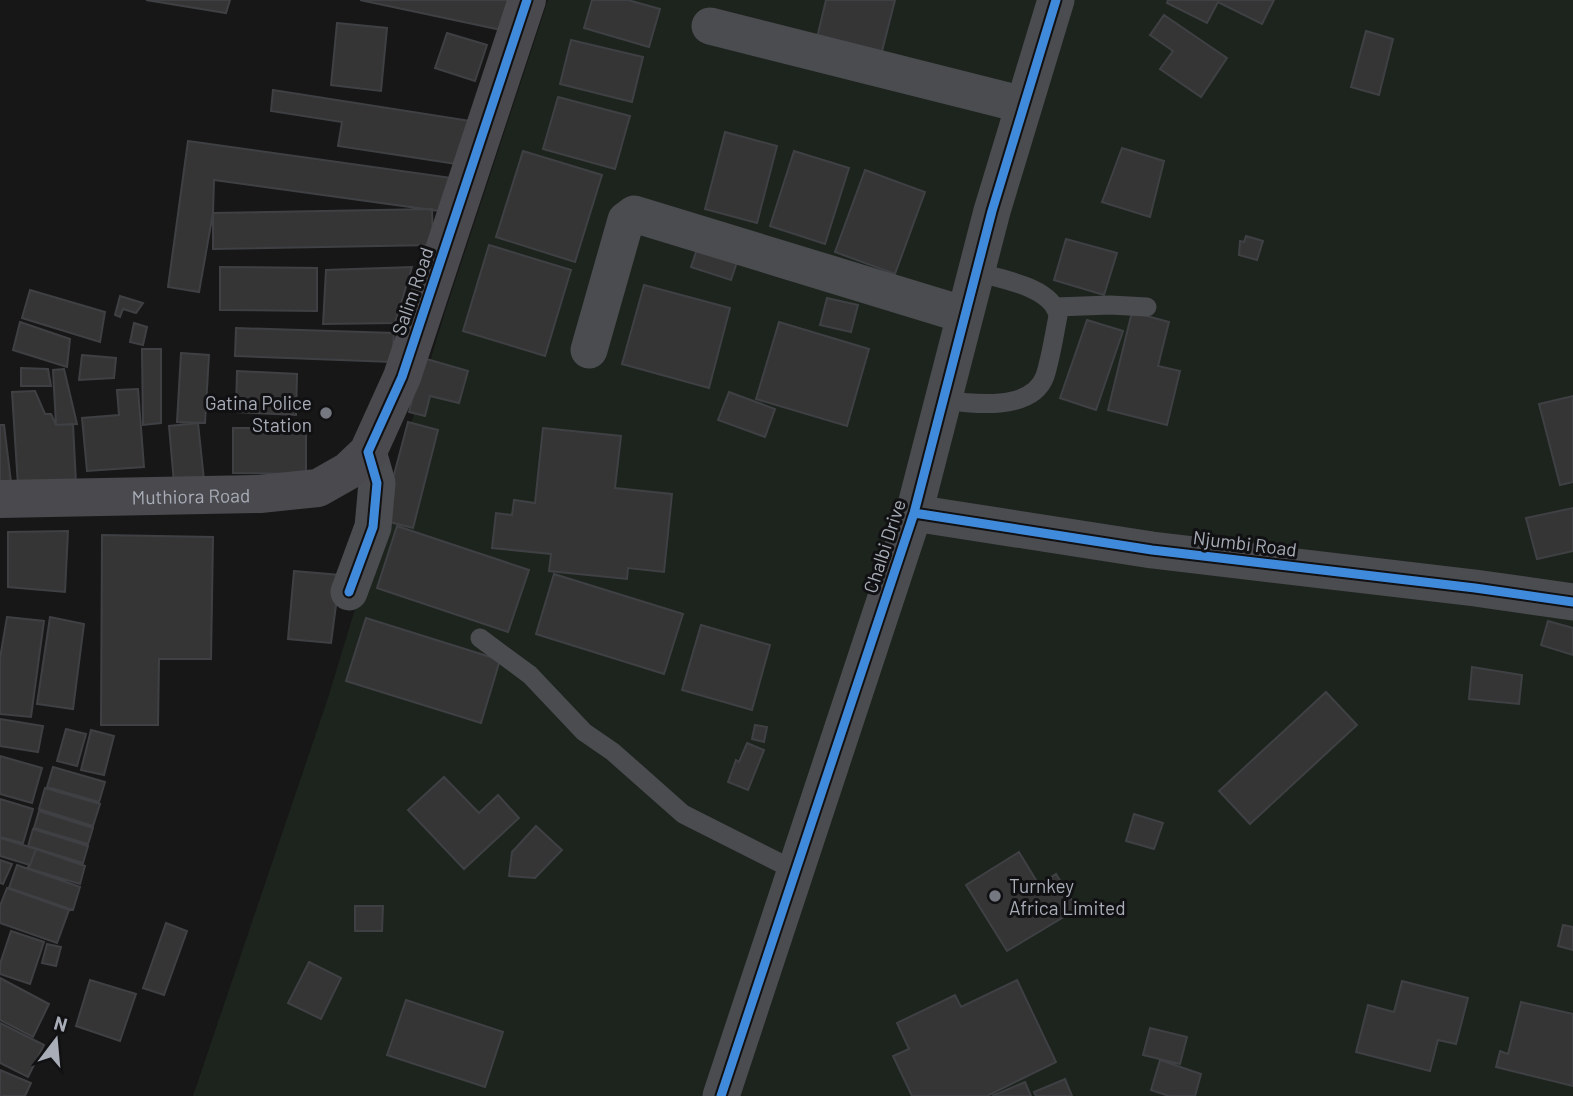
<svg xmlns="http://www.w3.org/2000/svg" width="1573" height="1096" font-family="Barlow,sans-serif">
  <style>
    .green { fill: #1d241e }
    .building { fill: #353536; stroke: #3f4043; stroke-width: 2 }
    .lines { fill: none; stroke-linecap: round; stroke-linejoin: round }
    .lane { stroke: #4b4c50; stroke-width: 19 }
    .street { stroke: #4b4c50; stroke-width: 37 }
    .secondary { stroke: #4a4a4e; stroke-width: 38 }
    .cycleway-casing { stroke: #111113; stroke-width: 13 }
    .cycleway { stroke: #408adc; stroke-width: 9 }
    .poi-dot { fill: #757880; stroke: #111113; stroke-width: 2.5 }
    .labels { text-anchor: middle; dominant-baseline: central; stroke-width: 6; stroke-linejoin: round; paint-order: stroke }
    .street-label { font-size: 19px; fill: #a8adb8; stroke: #111113 }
    .poi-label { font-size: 19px; fill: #a8adb8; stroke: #111113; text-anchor: end }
  </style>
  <rect width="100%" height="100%" fill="#171717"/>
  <path class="green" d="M 548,0 L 1573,0 L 1573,1096 L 193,1096 L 328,698 L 445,312 Z"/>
  <path class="building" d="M 146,0 L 230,0 L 226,13 Z
    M 360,0 L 513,0 L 506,31 Z
    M 592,0 L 628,0 L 660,9 L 649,47 L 584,28 Z
    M 826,0 L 895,0 L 880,59 L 816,42 Z
    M 1168,0 L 1274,0 L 1262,24 L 1218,2 L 1207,23 L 1167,3 Z
    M 1164,15 L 1227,58 L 1201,97 L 1160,69 L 1173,51 L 1150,35 Z
    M 337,23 L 387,28 L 381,91 L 331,85 Z
    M 1366,31 L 1393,39 L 1379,95 L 1351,87 Z
    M 447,33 L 487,45 L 475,81 L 435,68 Z
    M 571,40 L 643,57 L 632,102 L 560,84 Z
    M 273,90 L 477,122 L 470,166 L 338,146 L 342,122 L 271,111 Z
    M 558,97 L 630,116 L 615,169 L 543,149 Z
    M 725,132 L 777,146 L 757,223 L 705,209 Z
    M 188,141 L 452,178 L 447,212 L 214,180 L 213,213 L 199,292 L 168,287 Z
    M 1122,148 L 1164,161 L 1150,217 L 1102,202 Z
    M 523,151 L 602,175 L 575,262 L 496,237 Z
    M 794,151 L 849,168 L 825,244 L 770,226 Z
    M 865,170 L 925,192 L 895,274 L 835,252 Z
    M 432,209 L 433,245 L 213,249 L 213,213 Z
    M 1246,236 L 1263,241 L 1257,260 L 1239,255 L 1240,241 L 1244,242 Z
    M 1066,239 L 1117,253 L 1104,295 L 1054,280 Z
    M 699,243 L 739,256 L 731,280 L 691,267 Z
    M 489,245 L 571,270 L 545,356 L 463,331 Z
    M 220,267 L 317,268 L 317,311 L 220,310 Z
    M 412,267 L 395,323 L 323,324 L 326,270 Z
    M 644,285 L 730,308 L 709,388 L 622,364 Z
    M 30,290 L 105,312 L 100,342 L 22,318 Z
    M 120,296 L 143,303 L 136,313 L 123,309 L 120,317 L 115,315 Z
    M 827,298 L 858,305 L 851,332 L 820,325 Z
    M 1132,312 L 1169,322 L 1158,366 L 1180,371 L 1167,425 L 1108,410 Z
    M 1087,320 L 1123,331 L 1096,410 L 1060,398 Z
    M 20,322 L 70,339 L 67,367 L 13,350 Z
    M 779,322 L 869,349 L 847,426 L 756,399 Z
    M 134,323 L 147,327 L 143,345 L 130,342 Z
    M 236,328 L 394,333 L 392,362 L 235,356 Z
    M 142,349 L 161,349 L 161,423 L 143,425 Z
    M 181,353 L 209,355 L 205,423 L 177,422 Z
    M 82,355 L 116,358 L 114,378 L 79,380 Z
    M 423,358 L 468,371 L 459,403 L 430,396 L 425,416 L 409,412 Z
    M 21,368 L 48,369 L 51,386 L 21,386 Z
    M 64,369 L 77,424 L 56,425 L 53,370 Z
    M 237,371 L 297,374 L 296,415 L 236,412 Z
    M 138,389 L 144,467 L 87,471 L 82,418 L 119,415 L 117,390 Z
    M 35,391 L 45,414 L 51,414 L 56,425 L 73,424 L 76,483 L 18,486 L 12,392 Z
    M 729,392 L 775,409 L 765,437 L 718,420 Z
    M 1573,396 L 1573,482 L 1560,485 L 1539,404 Z
    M 408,422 L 438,430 L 413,528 L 382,520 Z
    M 198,423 L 204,480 L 174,483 L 169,426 Z
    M 0,425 L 4,425 L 12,490 L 0,490 Z
    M 233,428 L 306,428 L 306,474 L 233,473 Z
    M 543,428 L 621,436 L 615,488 L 672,494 L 664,572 L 628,568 L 627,579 L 549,571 L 551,554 L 492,548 L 496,513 L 512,515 L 514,500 L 535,503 Z
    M 1573,508 L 1573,551 L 1537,559 L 1526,518 Z
    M 397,526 L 529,570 L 508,632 L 377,588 Z
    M 68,531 L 65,592 L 8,587 L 8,532 Z
    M 102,535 L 213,537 L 211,659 L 159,659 L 158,725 L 101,725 Z
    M 294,571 L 340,575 L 331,643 L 288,639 Z
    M 554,574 L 683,614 L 664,674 L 536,634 Z
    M 7,617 L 44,621 L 31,717 L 0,714 L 0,658 Z
    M 50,617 L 84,624 L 73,709 L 37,704 Z
    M 366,618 L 500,660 L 481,723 L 346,681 Z
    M 1548,621 L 1573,628 L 1573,655 L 1541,645 Z
    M 701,625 L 770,645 L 752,710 L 682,690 Z
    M 1472,667 L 1522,675 L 1519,704 L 1469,699 Z
    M 1326,692 L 1357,725 L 1250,824 L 1219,791 Z
    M 0,719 L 43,726 L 38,752 L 0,746 Z
    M 755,725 L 767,727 L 764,742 L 752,739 Z
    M 66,729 L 86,734 L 77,766 L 57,761 Z
    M 91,730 L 114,736 L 104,775 L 81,770 Z
    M 747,743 L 764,750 L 748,790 L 728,782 L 736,760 L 739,762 Z
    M 0,756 L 42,768 L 32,803 L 0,794 Z
    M 53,767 L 105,782 L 99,802 L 47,787 Z
    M 444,777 L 479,813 L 498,795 L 519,818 L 464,869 L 408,810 Z
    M 45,788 L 100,804 L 93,826 L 39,809 Z
    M 0,799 L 33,809 L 23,843 L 0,837 Z
    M 39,811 L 93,828 L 88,844 L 34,828 Z
    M 1134,814 L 1163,823 L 1154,849 L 1126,841 Z
    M 536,826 L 562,850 L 535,878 L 509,876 L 512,852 Z
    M 33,829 L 88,846 L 83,863 L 28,846 Z
    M 0,838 L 36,849 L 30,865 L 0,856 Z
    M 36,849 L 85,866 L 80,884 L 27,868 L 30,865 Z
    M 1019,852 L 1039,885 L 1056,874 L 1077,909 L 1007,951 L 966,885 Z
    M 0,860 L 12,864 L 3,884 L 0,883 Z
    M 17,865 L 80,887 L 73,910 L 9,888 Z
    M 7,888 L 69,910 L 57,943 L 0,923 L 0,906 Z
    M 355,906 L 383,906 L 382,931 L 355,931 Z
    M 166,923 L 187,931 L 164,995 L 143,988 Z
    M 1563,925 L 1573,927 L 1573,950 L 1558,946 Z
    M 11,931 L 44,942 L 30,984 L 0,974 L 0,964 Z
    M 47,944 L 61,947 L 56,966 L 42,963 Z
    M 309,962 L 341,978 L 321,1019 L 288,1003 Z
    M 0,978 L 49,1004 L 33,1037 L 0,1020 Z
    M 90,980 L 136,994 L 120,1041 L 76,1026 Z
    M 1017,980 L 1056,1062 L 987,1096 L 912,1096 L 893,1056 L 909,1049 L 897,1023 L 955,995 L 961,1007 Z
    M 1402,981 L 1468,998 L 1456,1044 L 1438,1040 L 1430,1071 L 1356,1052 L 1368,1005 L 1394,1012 Z
    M 406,1000 L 503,1032 L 485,1087 L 387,1055 Z
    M 1521,1002 L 1573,1014 L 1573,1086 L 1496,1067 L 1500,1051 L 1508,1054 Z
    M 0,1023 L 44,1045 L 28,1077 L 0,1063 Z
    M 1150,1028 L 1187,1037 L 1180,1064 L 1143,1055 Z
    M 1160,1060 L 1201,1074 L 1195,1096 L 1169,1096 L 1151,1090 Z
    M 0,1070 L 31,1083 L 25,1096 L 0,1096 Z
    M 1065,1079 L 1072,1096 L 1036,1096 L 1034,1092 Z
    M 1025,1082 L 1031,1096 L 992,1096 Z"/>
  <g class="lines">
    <path class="lane" d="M 1056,307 L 1110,305 L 1147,307
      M 943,400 C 972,404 1032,412 1045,376 C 1051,357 1054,336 1058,316 C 1053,287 1001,279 976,272
      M 480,638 L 530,675 L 584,732 L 613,752 L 683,814 L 794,870"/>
    <path class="street" d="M 710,26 L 1024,105
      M 589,350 L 626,220 L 634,214 L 965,315
      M 914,513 L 1152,550 L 1475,588 L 1573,602
      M 349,592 L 373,527 L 377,483 L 368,452
      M 721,1096 L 914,513 L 992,211 L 1056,0"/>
    <path class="secondary" id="s1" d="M 0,499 L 260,494 L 318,488 L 348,471 L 368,452 L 402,377 L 527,0"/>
    <g class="cycleway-casing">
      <path id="cycleway" d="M 914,513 L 1152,550 L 1475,588 L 1573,602
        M 349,592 L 373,527 L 377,483 L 368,452 L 402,377 L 527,0
        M 721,1096 L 914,513 L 992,211 L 1056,0"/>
    </g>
    <use href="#cycleway" class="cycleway"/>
  </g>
  <g class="poi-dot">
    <circle cx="326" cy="413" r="7"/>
    <circle cx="995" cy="896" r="7"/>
  </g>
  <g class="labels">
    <g class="street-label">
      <text transform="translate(412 291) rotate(-71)">Salim Road</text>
      <text stroke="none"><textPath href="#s1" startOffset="191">Muthiora Road</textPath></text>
      <text transform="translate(1245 543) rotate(7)">Njumbi Road</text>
      <text transform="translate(884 546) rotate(-72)">Chalbi Drive</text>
    </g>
    <g class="poi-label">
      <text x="312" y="402">Gatina Police<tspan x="312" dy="22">Station</tspan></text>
      <text x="1009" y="885" text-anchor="start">Turnkey<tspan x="1009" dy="22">Africa Limited</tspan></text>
    </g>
  </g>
  <g transform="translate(56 1040) rotate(16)" stroke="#111113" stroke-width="5" paint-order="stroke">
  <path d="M0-5L12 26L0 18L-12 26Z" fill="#a8adb8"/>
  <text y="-10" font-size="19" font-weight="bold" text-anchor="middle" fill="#a8adb8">N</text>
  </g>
</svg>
